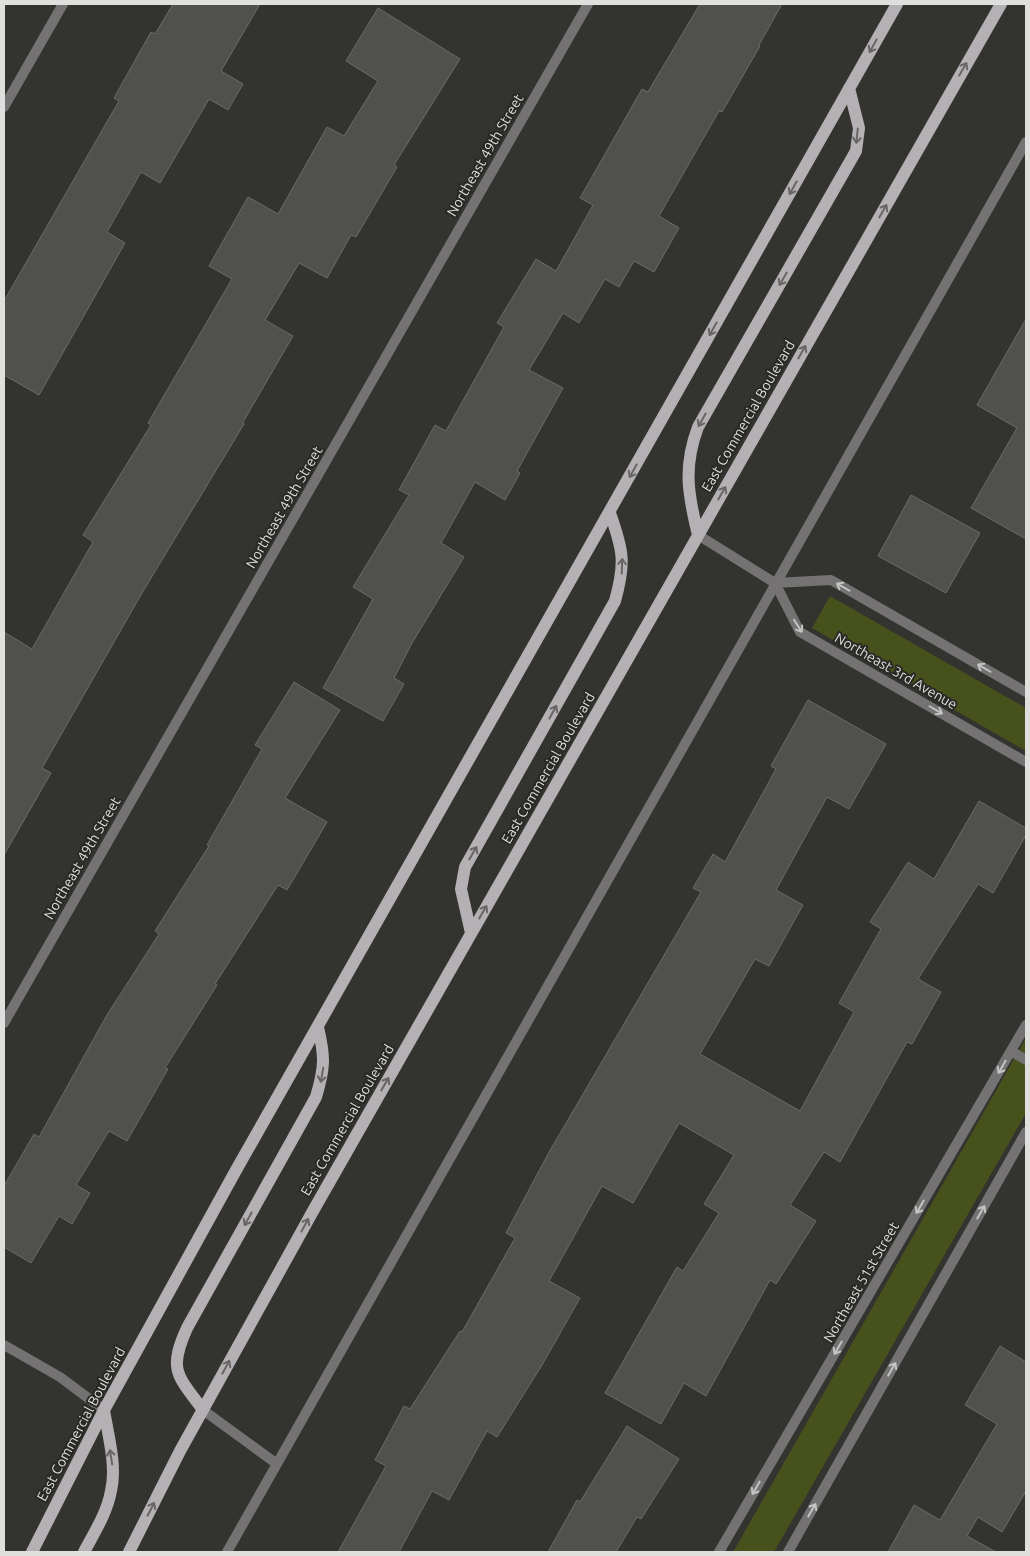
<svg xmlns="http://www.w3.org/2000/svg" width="1030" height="1556" font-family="Ubuntu,sans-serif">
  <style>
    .green { fill: #47511c }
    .building { fill: #50514c; stroke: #6b6c67 }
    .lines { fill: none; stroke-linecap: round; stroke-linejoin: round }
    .street { stroke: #757274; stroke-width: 10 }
    .primary { stroke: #b4b0b3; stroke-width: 12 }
    .oneway { stroke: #686665 }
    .oneway2 { stroke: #c4c4c3 }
    .labels { text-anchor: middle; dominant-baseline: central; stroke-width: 4; stroke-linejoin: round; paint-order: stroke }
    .street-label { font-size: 14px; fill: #dfdfdd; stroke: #292a26 }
  </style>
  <rect width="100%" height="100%" fill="#333430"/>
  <path class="green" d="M 830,596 L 1026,708 L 1026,751 L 812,628 Z
    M 1026,1038 L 1026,1113 L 774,1552 L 733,1552 Z"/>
  <path class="building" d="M 173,4 L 260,4 L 221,71 L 243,84 L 228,110 L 209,99 L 160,183 L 141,172 L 107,232 L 125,243 L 39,395 L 4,375 L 4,301 L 119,101 L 114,98 L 151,32 L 155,34 Z
    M 700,4 L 782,4 L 759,45 L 760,46 L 722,112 L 719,111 L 659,216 L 679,228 L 654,272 L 634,261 L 619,287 L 605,279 L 579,323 L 563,313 L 529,370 L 563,388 L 517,471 L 520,473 L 505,500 L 475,482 L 441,543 L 464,557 L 412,643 L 394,678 L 404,684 L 383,721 L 323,688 L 373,599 L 353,587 L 409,495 L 399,490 L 435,425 L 446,431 L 504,327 L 497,323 L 536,259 L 556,271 L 593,205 L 580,198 L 642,89 L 648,92 Z
    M 378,8 L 460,59 L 394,165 L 397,167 L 356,237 L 351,235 L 327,278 L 299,263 L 265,320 L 293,336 L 243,422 L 244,424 L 142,593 L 42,768 L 51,773 L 4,855 L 4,632 L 32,649 L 93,542 L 83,535 L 151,425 L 148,423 L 232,279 L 209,266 L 248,197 L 278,214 L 327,127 L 344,136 L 378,81 L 346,61 Z
    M 1026,319 L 1026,539 L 971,508 L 1017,428 L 977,405 Z
    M 911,495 L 980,533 L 946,593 L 878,556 Z
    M 294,682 L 340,710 L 285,798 L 327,822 L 287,890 L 278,885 L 215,984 L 217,985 L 165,1068 L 168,1069 L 127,1141 L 109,1131 L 76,1185 L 90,1193 L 72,1224 L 59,1216 L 31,1263 L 4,1247 L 4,1186 L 34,1134 L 39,1137 L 107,1015 L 159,934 L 155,931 L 209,846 L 207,845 L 262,749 L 255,745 Z
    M 808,700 L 886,744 L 849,809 L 827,797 L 776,890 L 803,905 L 769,966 L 755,959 L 700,1054 L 800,1111 L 854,1012 L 839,1003 L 881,929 L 870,922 L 908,862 L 934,879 L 979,801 L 1026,828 L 1026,835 L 993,893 L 978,884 L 918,979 L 941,992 L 912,1044 L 907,1042 L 840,1162 L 824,1152 L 790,1205 L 816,1221 L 776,1284 L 770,1280 L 706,1396 L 684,1383 L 661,1424 L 605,1393 L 677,1267 L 683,1271 L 719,1213 L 704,1204 L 734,1155 L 679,1123 L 633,1203 L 602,1186 L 549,1281 L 580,1298 L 542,1365 L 497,1437 L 487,1431 L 449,1500 L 432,1491 L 399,1552 L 338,1552 L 386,1466 L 375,1460 L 404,1406 L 410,1409 L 460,1331 L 462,1332 L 515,1238 L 506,1233 L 548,1154 L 701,892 L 693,888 L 713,854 L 725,862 L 776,769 L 771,766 Z
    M 1000,1346 L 1026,1362 L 1026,1491 L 1002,1532 L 978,1517 L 967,1536 L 996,1552 L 888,1552 L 914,1505 L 940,1520 L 997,1424 L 965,1405 Z
    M 627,1426 L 679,1459 L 641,1519 L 637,1517 L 616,1552 L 548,1552 L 577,1500 L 580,1502 Z"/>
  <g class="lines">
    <path class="street" d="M 4,107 L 63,4
      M 698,535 L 775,583 L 800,632 L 1026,762
      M 775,583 L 831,580 L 1026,692
      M 4,1023 L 588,4
      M 1011,1051 L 1026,1060
      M 4,1345 L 60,1377 L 104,1410
      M 203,1410 L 277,1464
      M 227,1552 L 1026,142
      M 719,1552 L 1026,1025
      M 788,1552 L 1026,1132"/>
    <path class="primary" d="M 698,535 C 688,494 683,467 698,427 L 856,151 L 859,128 L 849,88
      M 471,933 L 461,889 L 465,867 L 615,601 C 626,562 623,550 610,513
      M 203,1410 C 177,1375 168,1370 187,1328 L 316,1097 C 325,1067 325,1057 318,1027
      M 32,1552 L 104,1410 L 235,1172 L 897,4
      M 84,1552 C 94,1533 107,1513 111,1491 C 117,1466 108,1435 104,1410
      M 129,1552 L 180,1451 L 313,1211 L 1001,4"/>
  </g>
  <defs><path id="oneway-shaft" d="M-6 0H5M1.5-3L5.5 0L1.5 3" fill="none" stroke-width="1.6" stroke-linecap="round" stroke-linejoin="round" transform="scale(1.25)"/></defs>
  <g class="oneway">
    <use href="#oneway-shaft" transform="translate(873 46) rotate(119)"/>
    <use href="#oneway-shaft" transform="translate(963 69) rotate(-60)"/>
    <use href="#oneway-shaft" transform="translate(857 136) rotate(96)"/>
    <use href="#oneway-shaft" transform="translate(793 188) rotate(119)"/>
    <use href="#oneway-shaft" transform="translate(883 211) rotate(-60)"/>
    <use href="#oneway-shaft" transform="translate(783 279) rotate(120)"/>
    <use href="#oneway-shaft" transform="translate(713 329) rotate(119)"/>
    <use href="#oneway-shaft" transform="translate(802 352) rotate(-60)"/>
    <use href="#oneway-shaft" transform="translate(702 420) rotate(119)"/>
    <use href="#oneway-shaft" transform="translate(633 471) rotate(119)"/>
    <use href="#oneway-shaft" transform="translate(722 493) rotate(-60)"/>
    <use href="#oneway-shaft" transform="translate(622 566) rotate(-88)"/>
    <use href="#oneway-shaft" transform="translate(553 712) rotate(-61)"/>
    <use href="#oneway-shaft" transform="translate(473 853) rotate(-60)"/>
    <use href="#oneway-shaft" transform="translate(483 912) rotate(-60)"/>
    <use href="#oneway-shaft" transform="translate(322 1075) rotate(100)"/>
    <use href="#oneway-shaft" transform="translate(385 1084) rotate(-60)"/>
    <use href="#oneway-shaft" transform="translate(248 1219) rotate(119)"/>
    <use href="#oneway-shaft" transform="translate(305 1225) rotate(-61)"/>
    <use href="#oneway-shaft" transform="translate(226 1367) rotate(-61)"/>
    <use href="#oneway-shaft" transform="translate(111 1457) rotate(-99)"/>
    <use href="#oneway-shaft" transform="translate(151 1509) rotate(-63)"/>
  </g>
  <g class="oneway2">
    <use href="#oneway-shaft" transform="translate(843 587) rotate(-150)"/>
    <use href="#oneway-shaft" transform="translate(798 626) rotate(57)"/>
    <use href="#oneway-shaft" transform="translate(984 668) rotate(-150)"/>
    <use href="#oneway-shaft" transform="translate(936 710) rotate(30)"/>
    <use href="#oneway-shaft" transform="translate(1002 1067) rotate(120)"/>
    <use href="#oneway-shaft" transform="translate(920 1207) rotate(120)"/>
    <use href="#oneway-shaft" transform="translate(981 1212) rotate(-60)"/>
    <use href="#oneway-shaft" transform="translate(838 1348) rotate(120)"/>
    <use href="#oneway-shaft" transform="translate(892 1369) rotate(-60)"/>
    <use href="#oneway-shaft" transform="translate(756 1488) rotate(120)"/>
    <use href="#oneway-shaft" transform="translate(812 1510) rotate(-60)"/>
  </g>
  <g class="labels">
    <g class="street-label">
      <text transform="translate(485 155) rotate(-60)">Northeast 49th Street</text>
      <text transform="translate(748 416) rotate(-60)">East Commercial Boulevard</text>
      <text transform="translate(284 507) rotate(-60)">Northeast 49th Street</text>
      <text transform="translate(896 671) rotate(30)">Northeast 3rd Avenue</text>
      <text transform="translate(548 768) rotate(-60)">East Commercial Boulevard</text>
      <text transform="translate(82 858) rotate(-60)">Northeast 49th Street</text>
      <text transform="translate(347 1120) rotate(-60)">East Commercial Boulevard</text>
      <text transform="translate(861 1282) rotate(-60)">Northeast 51st Street</text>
      <text transform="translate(81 1424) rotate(-62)">East Commercial Boulevard</text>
    </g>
  </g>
  <rect width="1030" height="1556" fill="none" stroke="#dfdfdd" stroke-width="10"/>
</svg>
